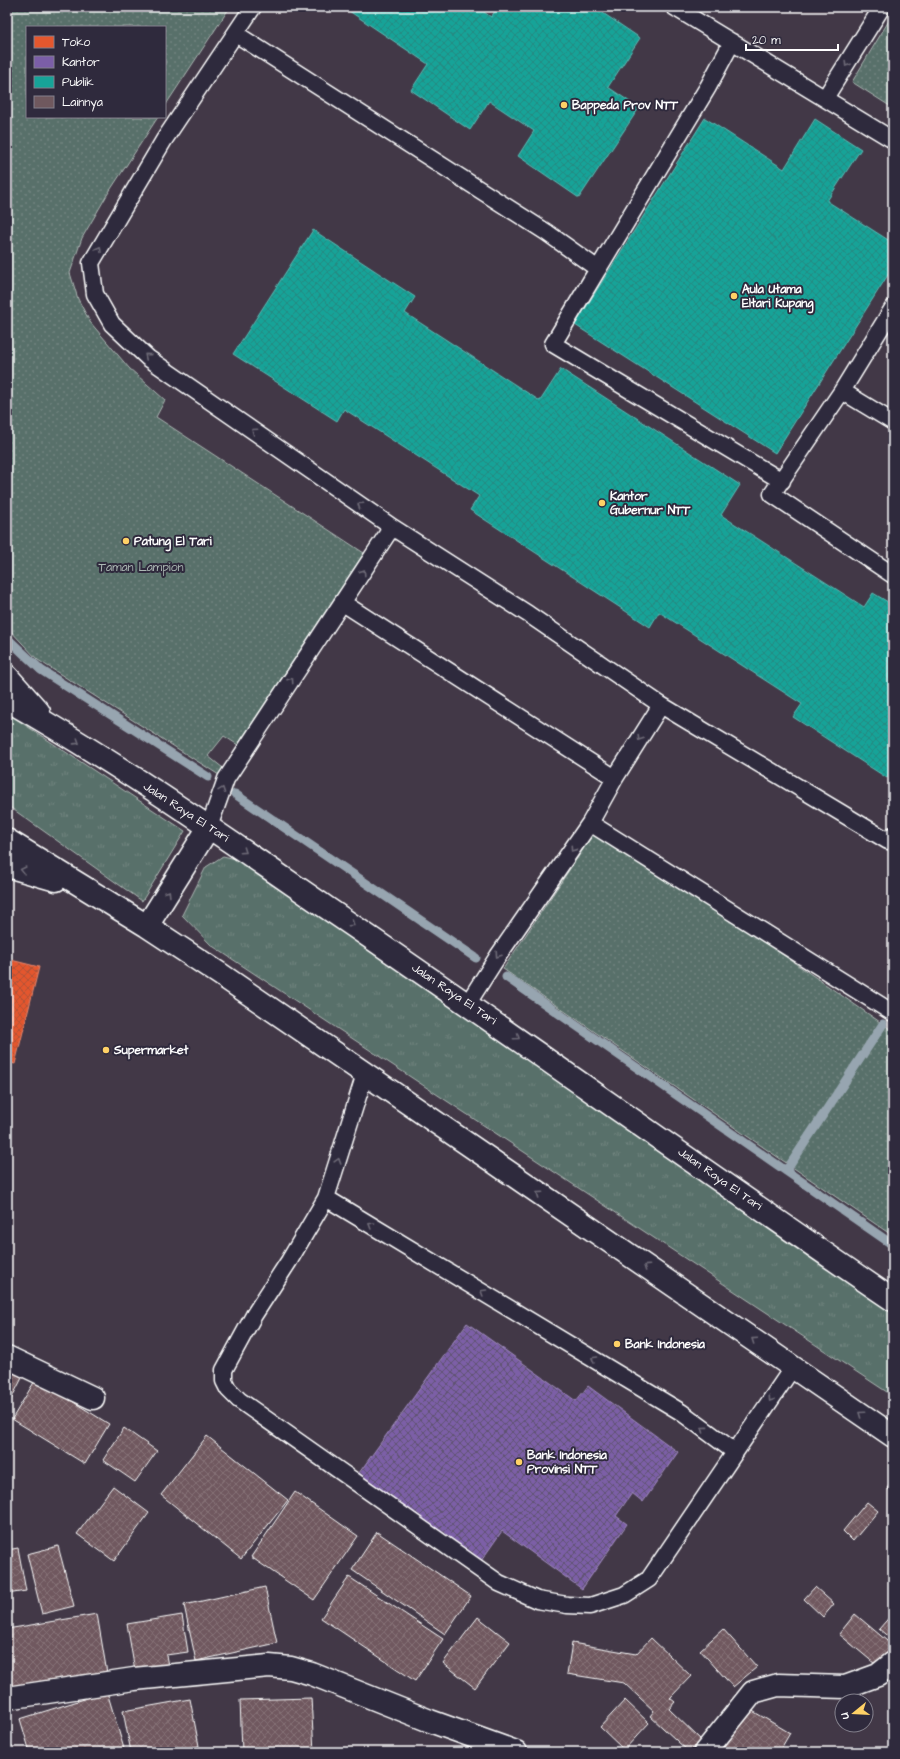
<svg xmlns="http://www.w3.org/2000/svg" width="900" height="1759" font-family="'Architects Daughter',sans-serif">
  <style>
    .grass { fill: url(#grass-tufts); stroke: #acb8b4 }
    .park { fill: url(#park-dots); stroke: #acb8b4 }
    .shops { fill: url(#shops-cross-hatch); stroke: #ec896d }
    .offices { fill: url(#offices-cross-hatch); stroke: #a38ec1 }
    .public { fill: url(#public-cross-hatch); stroke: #5dbfb7 }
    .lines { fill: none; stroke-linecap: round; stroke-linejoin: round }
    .stream { stroke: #97a5b0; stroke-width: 9 }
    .building { fill: url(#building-cross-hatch); stroke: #fff }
    .service-casing { stroke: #fff; stroke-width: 19 }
    .minor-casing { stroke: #fff; stroke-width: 25 }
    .primary-casing { stroke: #fff; stroke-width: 25 }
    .service { stroke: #2f2a3d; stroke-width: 16 }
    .minor { stroke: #2f2a3d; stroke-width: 22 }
    .primary { stroke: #2f2a3d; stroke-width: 22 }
    .oneway { stroke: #6d6a77 }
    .poi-dot { fill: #ffd166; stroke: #2f2a3d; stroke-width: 1.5 }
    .labels { text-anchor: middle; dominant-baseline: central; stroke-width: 4; stroke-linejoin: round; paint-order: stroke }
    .poi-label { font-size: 12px; font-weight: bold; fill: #fff; stroke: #2f2a3d; text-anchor: start }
    .park-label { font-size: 12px; fill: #acb8b4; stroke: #2f2a3d }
    .street-label { font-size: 12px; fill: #fff; stroke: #2f2a3d }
  </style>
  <defs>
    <pattern id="grass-tufts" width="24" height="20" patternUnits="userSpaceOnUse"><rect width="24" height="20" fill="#59706a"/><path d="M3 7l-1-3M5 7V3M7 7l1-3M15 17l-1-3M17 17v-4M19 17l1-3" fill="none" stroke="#728580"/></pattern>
    <pattern id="park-dots" width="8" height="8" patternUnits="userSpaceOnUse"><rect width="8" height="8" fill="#59706a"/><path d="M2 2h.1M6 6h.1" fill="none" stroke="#728580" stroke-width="1.8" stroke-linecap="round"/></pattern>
    <pattern id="shops-cross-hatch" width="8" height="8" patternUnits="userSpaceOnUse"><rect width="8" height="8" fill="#e4572e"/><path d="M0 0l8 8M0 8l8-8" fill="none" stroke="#af5338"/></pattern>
    <pattern id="offices-cross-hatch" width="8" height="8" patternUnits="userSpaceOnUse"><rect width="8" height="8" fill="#7b5ea7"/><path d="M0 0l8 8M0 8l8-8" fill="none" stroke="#5f5370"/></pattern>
    <pattern id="public-cross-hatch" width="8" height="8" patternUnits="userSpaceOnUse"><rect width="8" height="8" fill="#17a398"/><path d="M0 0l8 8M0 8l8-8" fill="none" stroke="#278981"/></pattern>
    <pattern id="building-cross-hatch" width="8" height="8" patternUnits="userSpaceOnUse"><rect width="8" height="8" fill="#6f585e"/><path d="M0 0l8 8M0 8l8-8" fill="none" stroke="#857176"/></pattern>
  </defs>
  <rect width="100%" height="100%" fill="#423847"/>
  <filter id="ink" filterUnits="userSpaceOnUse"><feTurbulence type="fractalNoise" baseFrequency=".025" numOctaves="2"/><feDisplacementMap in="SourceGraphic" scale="8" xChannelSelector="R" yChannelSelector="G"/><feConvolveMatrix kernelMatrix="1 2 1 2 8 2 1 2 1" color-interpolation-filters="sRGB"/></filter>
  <g filter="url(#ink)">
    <path class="grass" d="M 7,713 L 185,831 L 142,901 L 7,805 Z
      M 223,856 L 240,860 L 893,1308 L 893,1396 L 211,945 L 182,915 L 206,867 Z"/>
    <path class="park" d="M 7,7 L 230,7 L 165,106 L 165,27 L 27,27 L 27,117 L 158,117 L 107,195 L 82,238 L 70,273 L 78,299 L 90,322 L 129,368 L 165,400 L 156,417 L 364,553 L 238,745 L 224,736 L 208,756 L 223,768 L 219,775 L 38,660 L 7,627 Z
      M 893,14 L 893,108 L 852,82 Z
      M 598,827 L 893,1031 L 893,1236 L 503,969 Z"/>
    <path class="shops" d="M 7,959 L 39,967 L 15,1064 L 7,1062 Z"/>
    <path class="offices" d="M 467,1323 L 576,1401 L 588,1386 L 678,1452 L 643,1502 L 632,1493 L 616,1516 L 627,1524 L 582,1589 L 502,1531 L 481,1561 L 359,1473 Z"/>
    <path class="public" d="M 347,7 L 477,7 L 491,17 L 498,7 L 594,7 L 640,38 L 608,87 L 639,108 L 579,198 L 518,156 L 534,131 L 489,101 L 470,130 L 411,90 L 428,64 L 346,9 Z
      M 705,118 L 784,169 L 815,119 L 861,149 L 827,201 L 893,243 L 893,267 L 775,453 L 575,325 Z
      M 313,230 L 415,297 L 405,313 L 540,401 L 561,369 L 740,485 L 721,515 L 864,607 L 873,593 L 893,605 L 893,768 L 887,778 L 793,717 L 802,704 L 659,612 L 650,627 L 470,510 L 479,496 L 344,409 L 337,421 L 233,354 Z"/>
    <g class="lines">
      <path class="stream" d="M 7,638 L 41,670 L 208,777
        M 235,794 L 476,958
        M 506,977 L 893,1245
        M 786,1171 L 883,1024"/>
    </g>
    <path class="building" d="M 7,1367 L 23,1376 L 7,1407 Z
      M 36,1379 L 109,1424 L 85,1464 L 12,1419 Z
      M 124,1428 L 157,1451 L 135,1482 L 103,1460 Z
      M 207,1436 L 288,1500 L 241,1559 L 161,1495 Z
      M 893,1481 L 893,1493 L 887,1488 Z
      M 113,1486 L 149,1513 L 114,1561 L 77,1534 Z
      M 295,1492 L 358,1536 L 314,1600 L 251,1557 Z
      M 867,1502 L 878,1511 L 853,1541 L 843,1531 Z
      M 377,1532 L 471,1596 L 445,1634 L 352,1570 Z
      M 58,1546 L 74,1606 L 42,1614 L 27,1554 Z
      M 18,1548 L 26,1591 L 7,1594 L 7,1550 Z
      M 349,1577 L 443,1639 L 415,1681 L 321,1618 Z
      M 265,1587 L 277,1643 L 196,1661 L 184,1605 Z
      M 815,1587 L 834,1604 L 823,1617 L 804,1599 Z
      M 893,1613 L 893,1636 L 891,1639 L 879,1629 Z
      M 97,1614 L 108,1679 L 12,1695 L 7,1666 L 7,1629 Z
      M 855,1614 L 893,1646 L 893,1655 L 881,1669 L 839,1634 Z
      M 182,1615 L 188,1652 L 166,1655 L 168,1666 L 135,1671 L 127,1624 Z
      M 478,1617 L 510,1642 L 475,1688 L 443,1663 Z
      M 723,1629 L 757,1667 L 733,1687 L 700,1650 Z
      M 651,1638 L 691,1676 L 670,1698 L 675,1702 L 669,1709 L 701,1740 L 689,1752 L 650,1716 L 654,1711 L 624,1683 L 567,1674 L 572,1643 L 636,1654 Z
      M 107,1692 L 125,1752 L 30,1752 L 20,1719 Z
      M 311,1698 L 314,1752 L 242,1752 L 240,1700 Z
      M 190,1699 L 199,1746 L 169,1752 L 131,1752 L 123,1711 Z
      M 625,1700 L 649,1723 L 624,1750 L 600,1727 Z
      M 744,1706 L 790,1733 L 779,1752 L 718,1752 Z"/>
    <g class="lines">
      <g class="service-casing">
        <path id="service" d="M 253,7 L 164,140 L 91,263 L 95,294 L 112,324 L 148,358 L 392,527 L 528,614 L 661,705 L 888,841 L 893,835
          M 674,7 L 893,140
          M 236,34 L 546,232 L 598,269 L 708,87 L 732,42
          M 825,98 L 882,7
          M 598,269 L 553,344 L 782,481
          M 893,308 L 842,391 L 772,494 L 893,575
          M 842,391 L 893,422
          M 343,603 L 615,778
          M 590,823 L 893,1013
          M 209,827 L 226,779 L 392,527
          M 468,1003 L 498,956 L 590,823 L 615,778 L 661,705
          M 365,1074 L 326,1198 L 289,1261 L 254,1315 L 224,1370 L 224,1381 L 228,1389 L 239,1400 L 499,1583 L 537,1600 L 567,1605 L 590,1606 L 624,1595 L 649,1579 L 793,1367
          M 326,1198 L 681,1412 L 735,1452"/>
      </g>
      <g class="minor-casing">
        <path id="minor" d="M 7,1357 L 93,1398
          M 7,1698 L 134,1679 L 269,1666 L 291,1668 L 312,1674 L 430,1721 L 516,1752
          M 705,1752 L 753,1692 L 778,1685 L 845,1687 L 878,1675 L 893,1663"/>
      </g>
      <g class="primary-casing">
        <path id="primary" d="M 7,676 L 39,712
          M 7,700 C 118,763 222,836 327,908 C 517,1037 703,1171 893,1300
          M 7,840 L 147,926 L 220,974 L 893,1436
          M 7,866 L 56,880
          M 147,926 L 209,827"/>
      </g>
      <use href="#service" class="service"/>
      <use href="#minor" class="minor"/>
      <use href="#primary" class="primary"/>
    </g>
    <defs><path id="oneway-chevron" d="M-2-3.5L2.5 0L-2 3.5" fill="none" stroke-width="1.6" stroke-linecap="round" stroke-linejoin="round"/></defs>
    <g class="oneway">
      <use href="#oneway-chevron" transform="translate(847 64) rotate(122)"/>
      <use href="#oneway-chevron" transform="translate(99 249) rotate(-59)"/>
      <use href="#oneway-chevron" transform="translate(147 356) rotate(-140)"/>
      <use href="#oneway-chevron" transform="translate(254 431) rotate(-145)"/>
      <use href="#oneway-chevron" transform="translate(360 505) rotate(-145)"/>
      <use href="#oneway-chevron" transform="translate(363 572) rotate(-57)"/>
      <use href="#oneway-chevron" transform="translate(291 680) rotate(-56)"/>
      <use href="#oneway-chevron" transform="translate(640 738) rotate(122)"/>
      <use href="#oneway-chevron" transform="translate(77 742) rotate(33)"/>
      <use href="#oneway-chevron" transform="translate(222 790) rotate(-70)"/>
      <use href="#oneway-chevron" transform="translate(573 849) rotate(125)"/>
      <use href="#oneway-chevron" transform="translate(244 851) rotate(34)"/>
      <use href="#oneway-chevron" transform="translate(23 870) rotate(-166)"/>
      <use href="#oneway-chevron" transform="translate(168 893) rotate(-58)"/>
      <use href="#oneway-chevron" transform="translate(352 924) rotate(34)"/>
      <use href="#oneway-chevron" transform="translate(498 955) rotate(124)"/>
      <use href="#oneway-chevron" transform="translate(517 1037) rotate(35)"/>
      <use href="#oneway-chevron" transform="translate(338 1161) rotate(-73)"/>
      <use href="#oneway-chevron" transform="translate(539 1194) rotate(-146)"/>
      <use href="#oneway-chevron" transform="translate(371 1225) rotate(-149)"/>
      <use href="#oneway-chevron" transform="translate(646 1267) rotate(-146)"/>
      <use href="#oneway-chevron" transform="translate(483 1292) rotate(-149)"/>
      <use href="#oneway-chevron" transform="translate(754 1340) rotate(-146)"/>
      <use href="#oneway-chevron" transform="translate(594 1359) rotate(-149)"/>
      <use href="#oneway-chevron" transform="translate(771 1399) rotate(124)"/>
      <use href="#oneway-chevron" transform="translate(861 1414) rotate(-145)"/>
      <use href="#oneway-chevron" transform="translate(704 1429) rotate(-144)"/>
    </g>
  </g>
  <g class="poi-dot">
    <circle cx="564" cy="105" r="4"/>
    <circle cx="734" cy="296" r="4"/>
    <circle cx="602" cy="503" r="4"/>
    <circle cx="126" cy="541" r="4"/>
    <circle cx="106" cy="1050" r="4"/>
    <circle cx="617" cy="1344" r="4"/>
    <circle cx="519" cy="1462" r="4"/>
  </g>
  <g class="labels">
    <g class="poi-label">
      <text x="572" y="105">Bappeda Prov NTT</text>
      <text x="742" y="289">Aula Utama<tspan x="742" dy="14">Eltari Kupang</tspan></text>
      <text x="610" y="496">Kantor<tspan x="610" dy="14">Gubernur NTT</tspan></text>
      <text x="134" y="541">Patung El Tari</text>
      <text x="114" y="1050">Supermarket</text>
      <text x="625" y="1344">Bank Indonesia</text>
      <text x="527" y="1455">Bank Indonesia<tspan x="527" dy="14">Provinsi NTT</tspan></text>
    </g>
    <g class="park-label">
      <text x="141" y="567">Taman Lampion</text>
    </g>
    <g class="street-label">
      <text transform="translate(186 812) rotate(33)">Jalan Raya El Tari</text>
      <text transform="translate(454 994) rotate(34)">Jalan Raya El Tari</text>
      <text transform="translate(720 1179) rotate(35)">Jalan Raya El Tari</text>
    </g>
  </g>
  <rect width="900" height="1759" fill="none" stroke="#2f2a3d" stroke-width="24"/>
  <rect x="12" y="12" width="876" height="1735" fill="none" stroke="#fff" stroke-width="1.5" filter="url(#ink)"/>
  <rect x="26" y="26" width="140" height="92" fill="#2f2a3d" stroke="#827f8b"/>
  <rect x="34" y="36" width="20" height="12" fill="#e4572e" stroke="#827f8b"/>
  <text x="62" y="46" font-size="12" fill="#ffffff">Toko</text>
  <rect x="34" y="56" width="20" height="12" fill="#7b5ea7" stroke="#827f8b"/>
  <text x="62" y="66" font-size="12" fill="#ffffff">Kantor</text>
  <rect x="34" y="76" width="20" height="12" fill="#17a398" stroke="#827f8b"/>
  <text x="62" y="86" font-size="12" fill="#ffffff">Publik</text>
  <rect x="34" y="96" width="20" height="12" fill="#6f585e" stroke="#827f8b"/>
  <text x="62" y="106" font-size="12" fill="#ffffff">Lainnya</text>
  <g transform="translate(854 1713) rotate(252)"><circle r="19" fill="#2f2a3d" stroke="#827f8b"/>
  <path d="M0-3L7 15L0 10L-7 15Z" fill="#ffd166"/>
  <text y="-6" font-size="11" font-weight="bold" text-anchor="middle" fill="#ffffff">U</text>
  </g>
  <path d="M746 44v6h92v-6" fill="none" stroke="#ffffff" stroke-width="2"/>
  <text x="752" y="44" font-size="12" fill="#ffffff" stroke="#2f2a3d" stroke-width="3" paint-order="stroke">20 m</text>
</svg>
